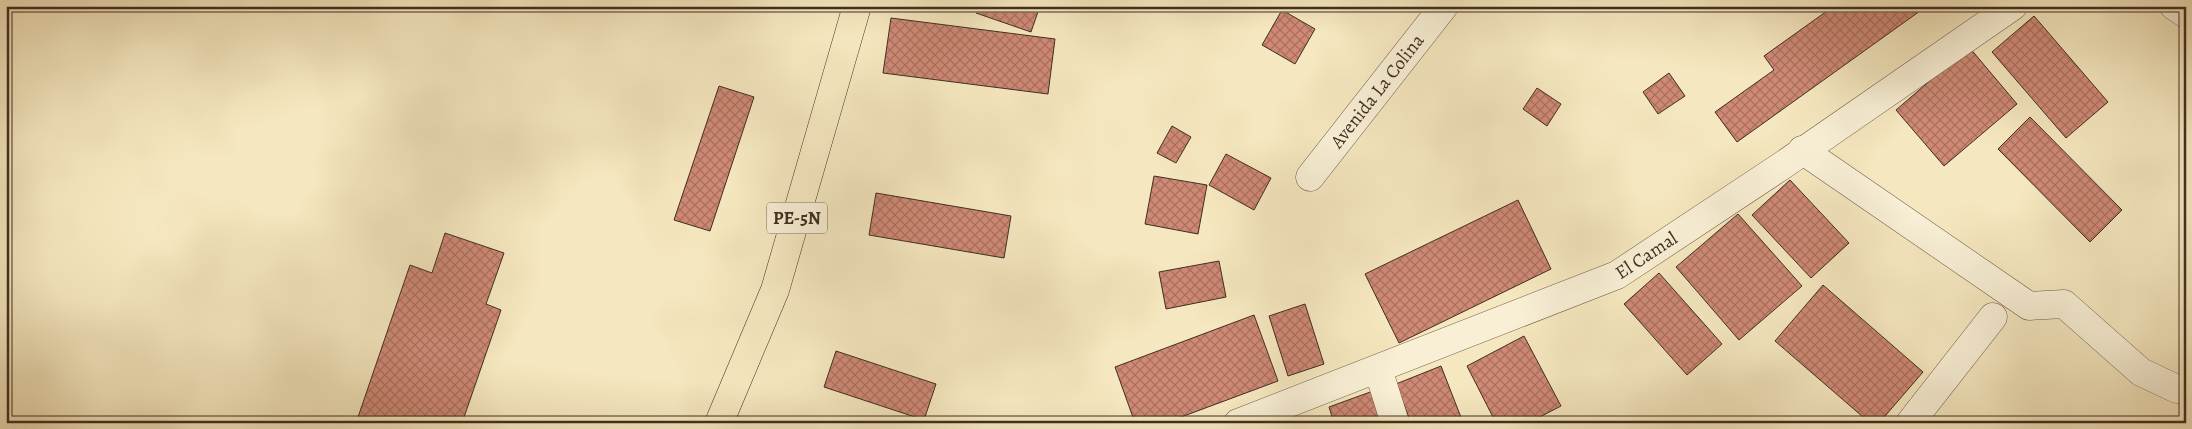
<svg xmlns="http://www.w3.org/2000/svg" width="2192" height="429" font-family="Alegreya,serif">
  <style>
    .building { fill: url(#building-cross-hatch); stroke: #402e22 }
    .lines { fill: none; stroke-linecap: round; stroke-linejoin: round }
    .minor-casing { stroke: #6d5c49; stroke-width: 29 }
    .trunk-casing { stroke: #402e22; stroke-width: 29 }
    .minor { stroke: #f8efd5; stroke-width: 28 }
    .trunk { stroke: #f5e7bf; stroke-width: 28 }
    .labels { text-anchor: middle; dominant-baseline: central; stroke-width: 4; stroke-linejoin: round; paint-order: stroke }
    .shield { fill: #f8efd5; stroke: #776858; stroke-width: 1 }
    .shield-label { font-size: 18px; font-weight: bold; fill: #402e22 }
    .street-label { font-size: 19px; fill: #402e22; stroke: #f8efd5 }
  </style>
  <defs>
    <pattern id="building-cross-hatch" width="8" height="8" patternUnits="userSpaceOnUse" patternTransform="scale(1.25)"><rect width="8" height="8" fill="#cf8975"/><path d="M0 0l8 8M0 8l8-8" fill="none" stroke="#a97060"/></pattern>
  </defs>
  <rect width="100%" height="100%" fill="#f5e7bf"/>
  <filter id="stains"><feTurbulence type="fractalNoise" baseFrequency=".004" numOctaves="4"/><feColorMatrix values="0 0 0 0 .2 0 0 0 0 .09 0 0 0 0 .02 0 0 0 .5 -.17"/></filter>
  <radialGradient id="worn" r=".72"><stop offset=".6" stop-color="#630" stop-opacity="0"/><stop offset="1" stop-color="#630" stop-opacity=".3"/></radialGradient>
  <path class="building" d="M 978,6 L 1040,6 L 1031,32 L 976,13 Z
    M 1834,6 L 1927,6 L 1737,142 L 1715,112 L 1774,70 L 1764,56 Z
    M 1282,10 L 1315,29 L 1295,64 L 1262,45 Z
    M 2034,16 L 2108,102 L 2066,138 L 1992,52 Z
    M 891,18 L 1055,39 L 1048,94 L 883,73 Z
    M 1969,47 L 2017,104 L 1944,166 L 1896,110 Z
    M 1669,73 L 1685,96 L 1658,114 L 1643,92 Z
    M 719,86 L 754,97 L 710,231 L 674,220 Z
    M 1537,88 L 1561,104 L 1547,126 L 1523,109 Z
    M 2030,117 L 2122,210 L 2090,242 L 1998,149 Z
    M 1172,126 L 1191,137 L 1176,163 L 1157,153 Z
    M 1226,154 L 1271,178 L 1254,210 L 1209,185 Z
    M 1154,176 L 1207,185 L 1198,234 L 1145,224 Z
    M 1790,180 L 1849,243 L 1811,278 L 1752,215 Z
    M 876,193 L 1011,216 L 1004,258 L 869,235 Z
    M 1518,200 L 1551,269 L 1399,343 L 1365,274 Z
    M 1738,214 L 1802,286 L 1739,340 L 1676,267 Z
    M 445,233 L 504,253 L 486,304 L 501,310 L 462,423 L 356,423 L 410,265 L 432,273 Z
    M 1219,261 L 1226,297 L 1166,309 L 1159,272 Z
    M 1659,273 L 1722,344 L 1687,375 L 1624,304 Z
    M 1823,285 L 1923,372 L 1879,423 L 1870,423 L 1775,341 Z
    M 1305,304 L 1324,364 L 1288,376 L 1269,316 Z
    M 1254,315 L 1278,381 L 1165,423 L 1135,423 L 1115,367 Z
    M 1524,336 L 1561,406 L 1528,423 L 1496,423 L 1467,366 Z
    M 836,351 L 936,384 L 924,420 L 824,387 Z
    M 1441,366 L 1462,420 L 1454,423 L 1411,423 L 1396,384 Z
    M 1373,391 L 1384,423 L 1334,423 L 1329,407 Z"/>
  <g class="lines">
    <g class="minor-casing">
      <g id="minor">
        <path d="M 2174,6 L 2186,14"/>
        <path d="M 1802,150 L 2029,306 L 2064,304 L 2141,372 L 2177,389 L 2186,388"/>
        <path id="s1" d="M 1310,177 L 1444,6"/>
        <path d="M 1378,369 L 1395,423"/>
        <path id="s2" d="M 1238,423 L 1617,275 L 1783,165 L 2013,6"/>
        <path d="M 1910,423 L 1993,317"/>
      </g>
    </g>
    <g class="trunk-casing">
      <path id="trunk" d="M 719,423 L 775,290 L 857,6"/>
    </g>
    <use href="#minor" class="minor"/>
    <use href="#trunk" class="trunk"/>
  </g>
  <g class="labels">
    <rect class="shield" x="767" y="202.5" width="60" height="31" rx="4"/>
    <g class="shield-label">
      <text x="797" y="218">PE-5N</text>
    </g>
    <g class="street-label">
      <text stroke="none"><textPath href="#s1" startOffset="109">Avenida La Colina</textPath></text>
      <text stroke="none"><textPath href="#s2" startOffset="442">El Camal</textPath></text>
    </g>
  </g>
  <rect width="2192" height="429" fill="none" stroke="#f5e7bf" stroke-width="25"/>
  <rect x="8" y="8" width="2177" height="414" fill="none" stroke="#402e22" stroke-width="2.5"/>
  <rect x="12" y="12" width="2167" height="404" fill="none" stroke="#402e22"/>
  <rect width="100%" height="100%" filter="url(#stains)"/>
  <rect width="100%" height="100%" fill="url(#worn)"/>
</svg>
